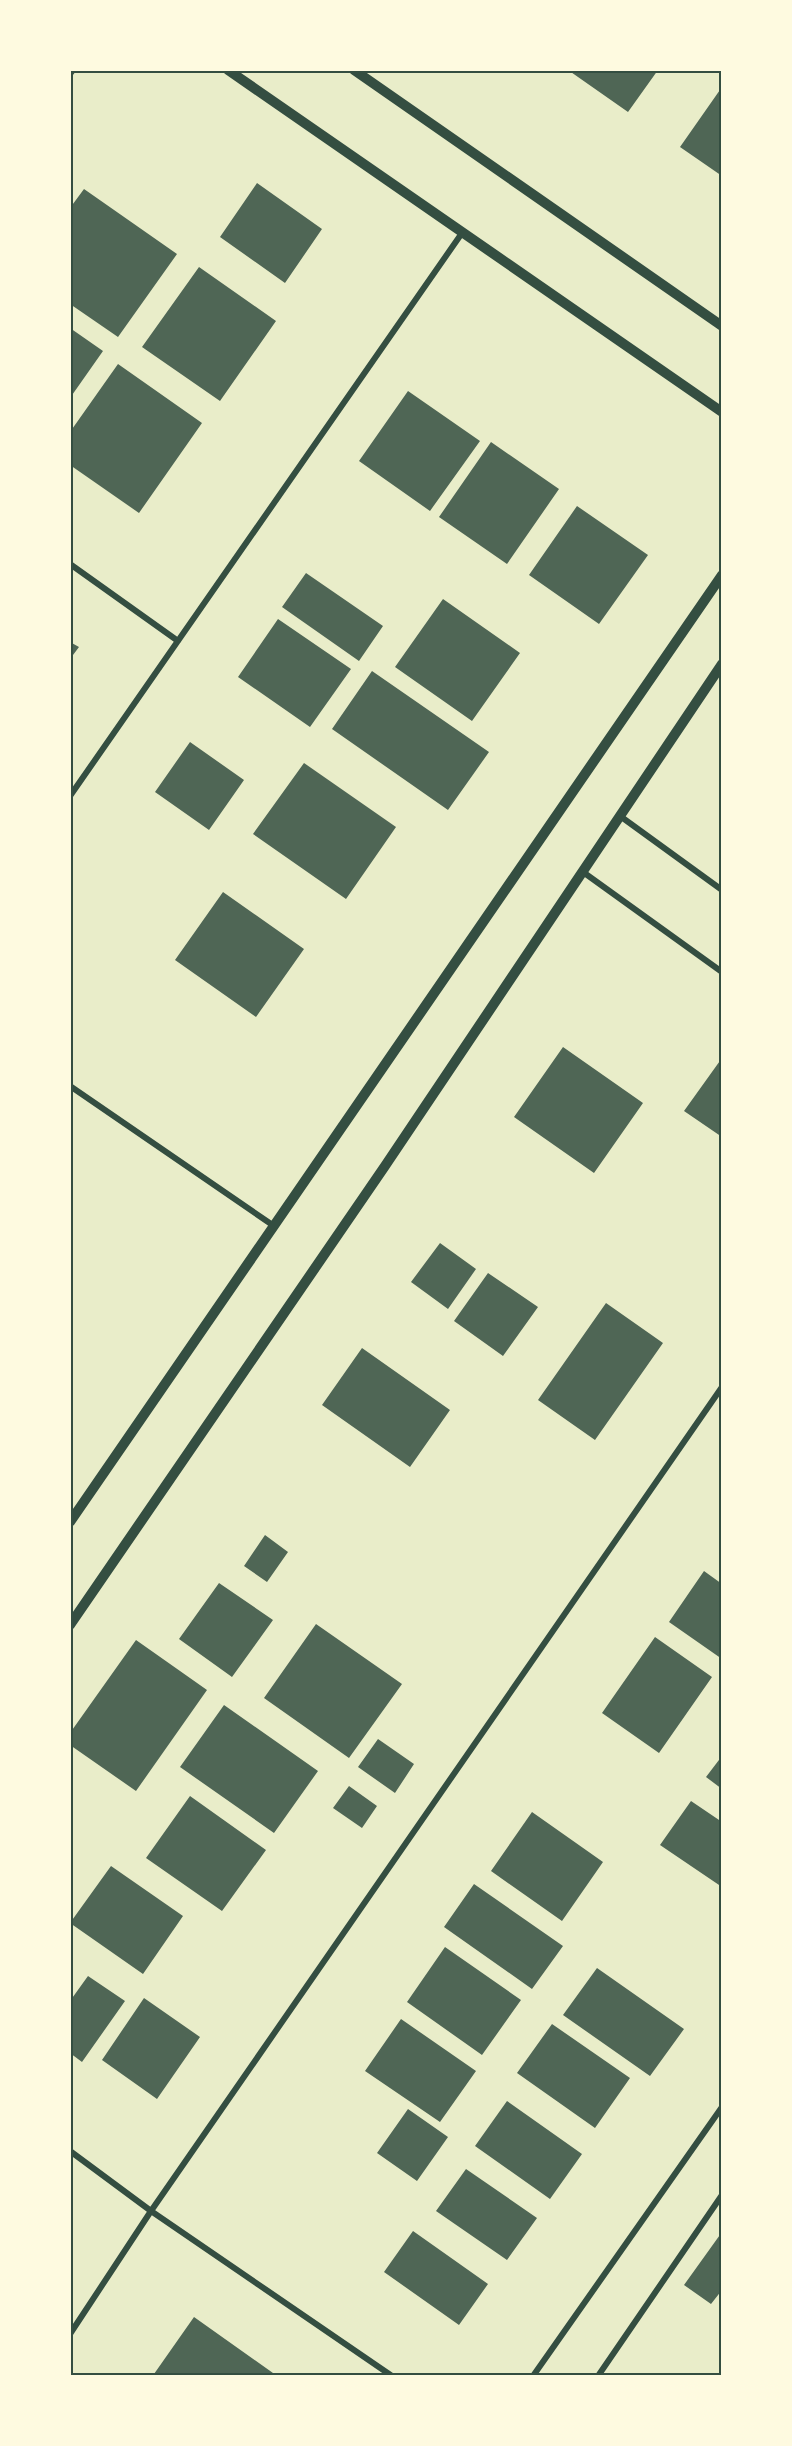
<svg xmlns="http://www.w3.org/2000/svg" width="792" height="2446" font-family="Mulish,sans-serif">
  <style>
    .building { fill: #4f6655 }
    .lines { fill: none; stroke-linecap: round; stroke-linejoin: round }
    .minor { stroke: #344e41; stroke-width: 6 }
    .tertiary { stroke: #344e41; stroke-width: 10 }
    .neatline { fill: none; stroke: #344e41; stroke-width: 2 }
  </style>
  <rect width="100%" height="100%" fill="#e9edc9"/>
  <path class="building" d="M 568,70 L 658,70 L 628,112 Z
    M 722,87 L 722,176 L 680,147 Z
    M 257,183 L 322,229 L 285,283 L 220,237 Z
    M 84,189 L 177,254 L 118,337 L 70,304 L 70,208 Z
    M 199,267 L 276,321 L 220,401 L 142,347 Z
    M 70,328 L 103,351 L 70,398 Z
    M 118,364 L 202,423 L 139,513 L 70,465 L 70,432 Z
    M 408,391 L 480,441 L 430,511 L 359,461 Z
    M 491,442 L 559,489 L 507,564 L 439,517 Z
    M 577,506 L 648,555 L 599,624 L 529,575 Z
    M 306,573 L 383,626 L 359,661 L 282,607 Z
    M 443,599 L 520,653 L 472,721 L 395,667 Z
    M 278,619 L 351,669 L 310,727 L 238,677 Z
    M 70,642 L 79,647 L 70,659 Z
    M 372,671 L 489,752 L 448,810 L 332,729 Z
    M 190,742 L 244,780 L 209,830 L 155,792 Z
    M 304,763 L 396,827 L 346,899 L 253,834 Z
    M 223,892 L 304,949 L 256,1017 L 175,960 Z
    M 563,1047 L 643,1103 L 594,1173 L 514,1117 Z
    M 722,1058 L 722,1137 L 684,1111 Z
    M 440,1243 L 476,1269 L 448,1309 L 411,1282 Z
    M 488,1273 L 538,1307 L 503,1356 L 454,1321 Z
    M 606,1303 L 663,1343 L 595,1440 L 538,1400 Z
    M 362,1348 L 450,1410 L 410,1467 L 322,1405 Z
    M 265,1535 L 288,1552 L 267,1582 L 244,1566 Z
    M 704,1571 L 722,1584 L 722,1659 L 669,1622 Z
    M 219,1583 L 273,1620 L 232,1677 L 179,1639 Z
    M 316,1624 L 402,1684 L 349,1758 L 264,1698 Z
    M 655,1637 L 712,1677 L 659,1753 L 602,1713 Z
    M 136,1640 L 207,1690 L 136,1791 L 70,1745 L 70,1733 Z
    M 224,1705 L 318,1771 L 274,1833 L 180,1767 Z
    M 378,1739 L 414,1764 L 395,1793 L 358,1767 Z
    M 722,1756 L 722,1789 L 706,1777 Z
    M 349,1786 L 377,1806 L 362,1828 L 333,1808 Z
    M 190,1796 L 266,1850 L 222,1911 L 146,1858 Z
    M 691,1801 L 722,1822 L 722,1887 L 660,1845 Z
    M 532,1812 L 603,1862 L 562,1921 L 491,1871 Z
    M 111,1866 L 183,1916 L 143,1974 L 70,1923 Z
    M 474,1884 L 563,1946 L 532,1989 L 444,1927 Z
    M 445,1947 L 521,2000 L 482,2055 L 407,2002 Z
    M 597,1968 L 684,2029 L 650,2076 L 563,2015 Z
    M 88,1976 L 125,2001 L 82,2062 L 70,2053 L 70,2001 Z
    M 144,1998 L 200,2037 L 157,2099 L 102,2060 Z
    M 401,2019 L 476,2071 L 440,2122 L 365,2071 Z
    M 552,2024 L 630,2078 L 595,2128 L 517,2073 Z
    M 507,2101 L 582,2154 L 550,2199 L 475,2146 Z
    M 408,2109 L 448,2137 L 417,2181 L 377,2153 Z
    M 466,2169 L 537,2218 L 507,2260 L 436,2211 Z
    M 413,2231 L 488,2284 L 459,2325 L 384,2272 Z
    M 722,2232 L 722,2290 L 711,2304 L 684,2285 Z
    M 194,2317 L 273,2373 L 271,2376 L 154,2374 Z"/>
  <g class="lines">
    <path class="minor" d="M 70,74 L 73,70
      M 70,564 L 178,641
      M 70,796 L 462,233
      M 620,816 L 722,890
      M 583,872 L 722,972
      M 70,1086 L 274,1226
      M 70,2151 L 151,2211 L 392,2376
      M 70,2334 L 151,2211 L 722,1387
      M 533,2376 L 722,2107
      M 598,2376 L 722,2195"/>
    <path class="tertiary" d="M 228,70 L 722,412
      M 354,70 L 722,326
      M 70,1522 L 722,575
      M 70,1625 L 385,1166 L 722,664"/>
  </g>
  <rect width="792" height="2446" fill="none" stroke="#fefae0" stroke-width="144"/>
  <rect x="72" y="72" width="648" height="2302" class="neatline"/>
</svg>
